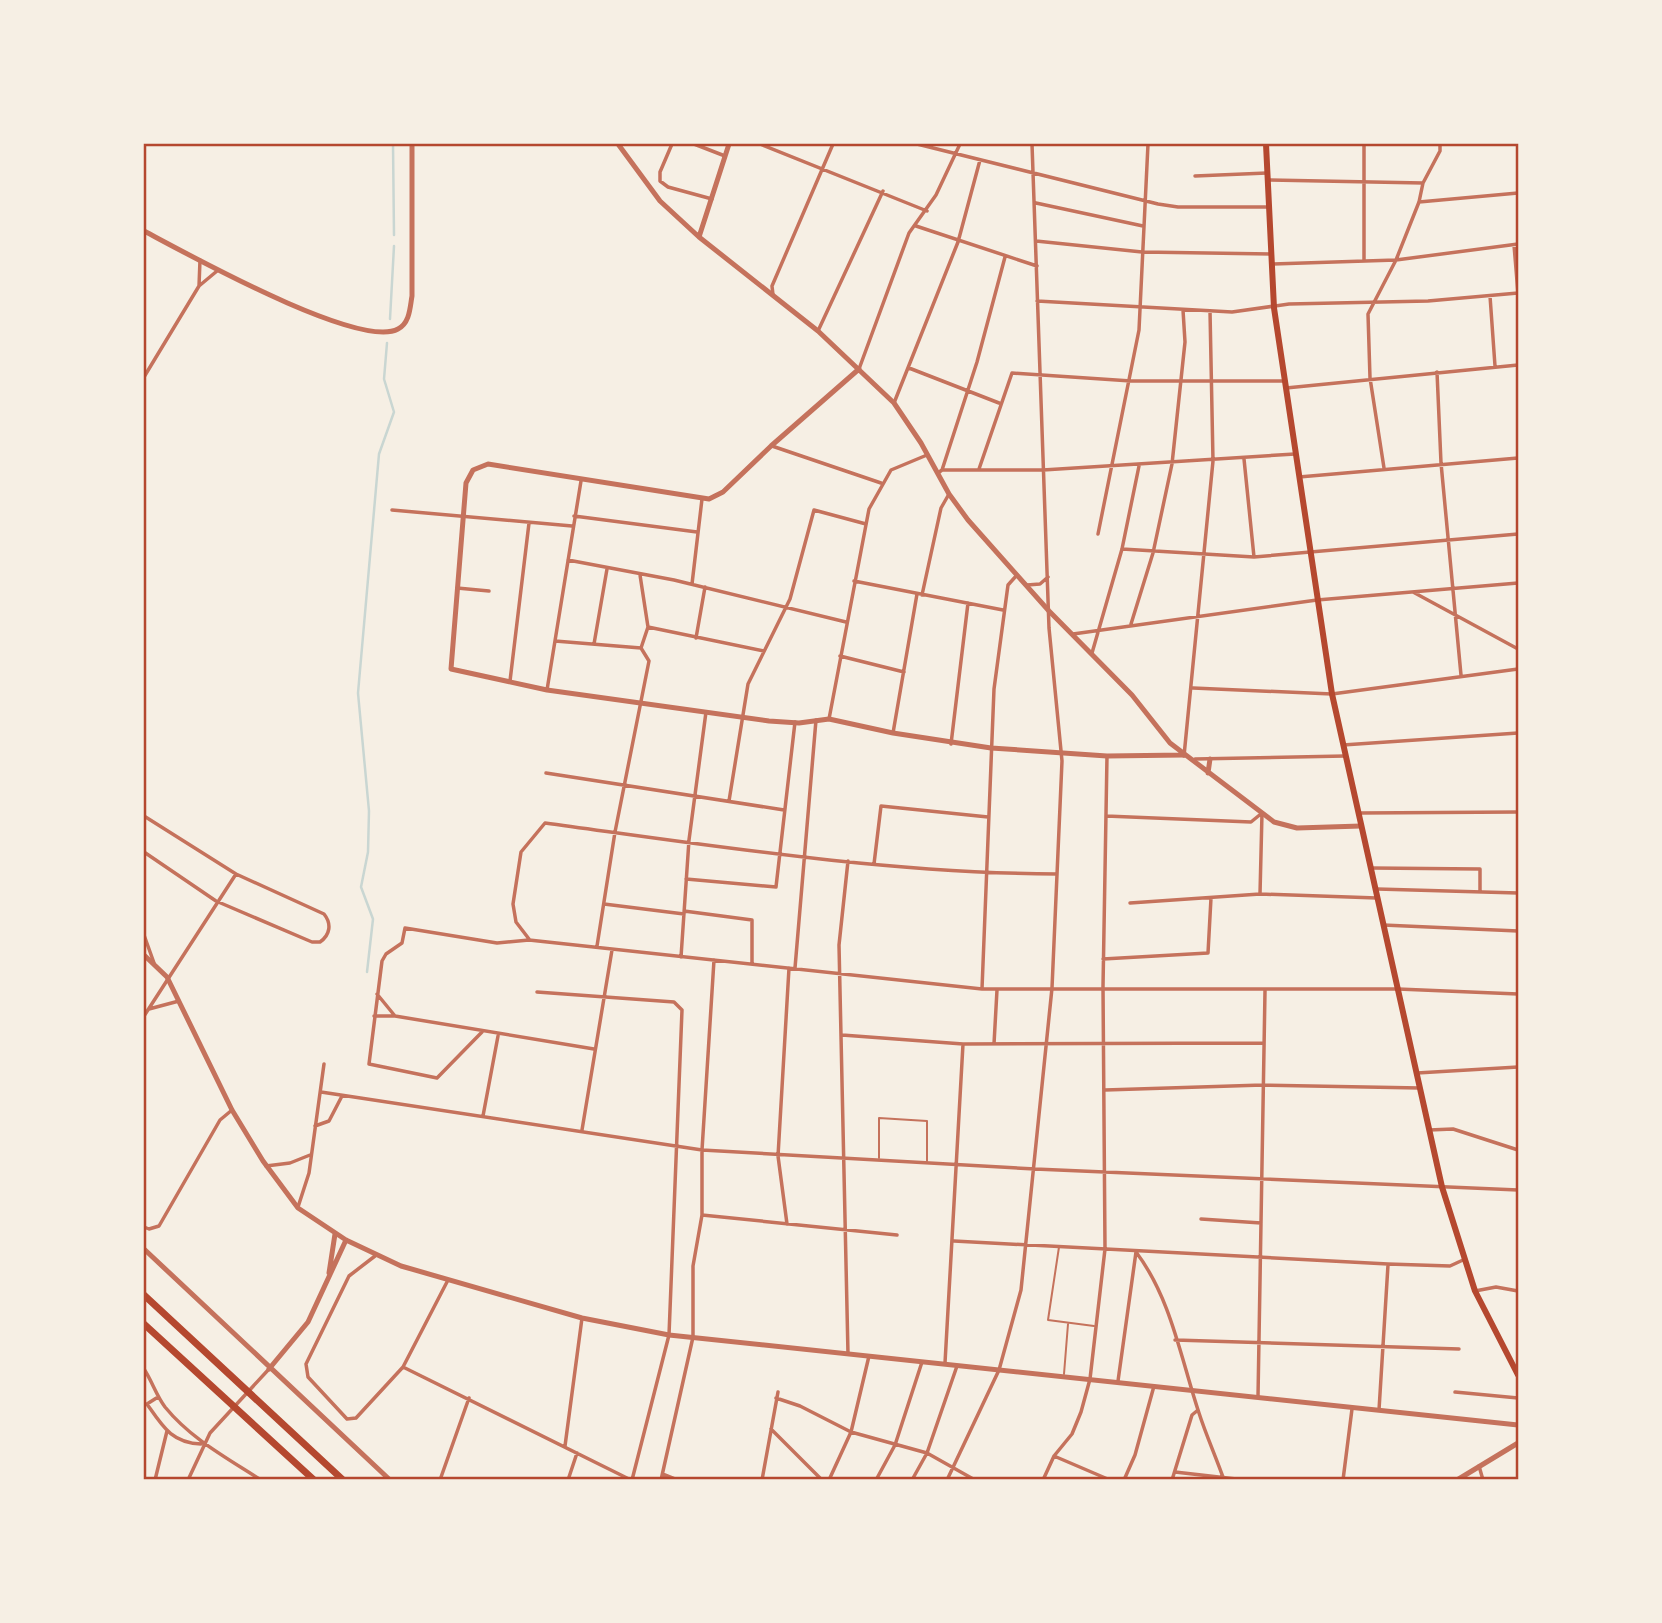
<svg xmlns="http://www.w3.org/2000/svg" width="1662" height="1623" font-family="Arial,sans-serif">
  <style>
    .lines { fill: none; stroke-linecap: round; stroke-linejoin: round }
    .stream { stroke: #c9d6d2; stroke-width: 2.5 }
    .service { stroke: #c5725c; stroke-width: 2 }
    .minor { stroke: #c5725c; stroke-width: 3.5 }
    .tertiary { stroke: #c5725c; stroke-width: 5 }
    .primary { stroke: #b5482f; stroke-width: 6 }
    .motorway { stroke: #b5482f; stroke-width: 7 }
    .neatline { fill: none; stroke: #b5482f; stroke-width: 2.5 }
  </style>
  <rect width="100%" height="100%" fill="#f6efe4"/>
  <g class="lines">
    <path class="stream" d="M 393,144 L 394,235
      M 390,319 L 394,246
      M 367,972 L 373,919 L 361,887 L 368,852 L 369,811 L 358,693 L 379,454 L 394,412 L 384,379 L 387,343"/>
    <path class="service" d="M 879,1158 L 879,1118 L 927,1121 L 927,1161
      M 1059,1247 L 1048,1320 L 1094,1326
      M 1064,1374 L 1068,1324"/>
    <path class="minor" d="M 672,144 L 660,172 L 660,181 L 668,187 L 712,199
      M 694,144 L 725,156
      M 760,144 L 927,211
      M 917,144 L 1158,204 L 1178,207 L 1269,207
      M 1410,144 L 1446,144
      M 1195,176 L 1267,173
      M 1267,180 L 1423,183
      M 1419,202 L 1518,193
      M 1036,203 L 1143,226
      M 916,226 L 1037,266
      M 1036,241 L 1142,252 L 1271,254
      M 1514,245 L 1518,293
      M 1364,260 L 1364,144
      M 1273,264 L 1396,260 L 1518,244
      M 199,286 L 200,260
      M 773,295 L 772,286 L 833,144
      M 1490,296 L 1495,366
      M 1037,301 L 1232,312 L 1289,304 L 1428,301 L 1518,293
      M 818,331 L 883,191
      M 909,368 L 999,403
      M 859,369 L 909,233 L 936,195 L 960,144
      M 1437,372 L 1441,463 L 1461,675
      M 144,377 L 199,286 L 217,271
      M 1286,388 L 1518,365
      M 894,403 L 958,242 L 980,160
      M 772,446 L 881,483
      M 1244,459 L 1254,557
      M 1384,468 L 1370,378 L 1368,314 L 1396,260 L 1419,202 L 1423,183 L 1440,151 L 1440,144
      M 979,469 L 1012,373 L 1131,381 L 1285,381
      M 942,470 L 977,362 L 1005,257
      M 938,473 L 942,470 L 1043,470 L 1295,454
      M 1299,477 L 1518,458
      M 392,510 L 572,526
      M 574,516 L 697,532
      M 1098,534 L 1139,330 L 1148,144
      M 1122,549 L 1254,557 L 1518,534
      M 568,560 L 674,580 L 846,622
      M 640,575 L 648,627 L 641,648
      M 854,581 L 1003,610
      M 692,584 L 702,499
      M 1027,585 L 1040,584 L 1048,577
      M 457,588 L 489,591
      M 1413,592 L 1518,649
      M 922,595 L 941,508 L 949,494
      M 1131,624 L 1153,553 L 1172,464 L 1185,342 L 1183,310
      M 648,627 L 764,651
      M 1073,634 L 1317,600 L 1518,583
      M 696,638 L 705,587
      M 555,641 L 641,648
      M 594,644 L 607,569
      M 1092,653 L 1122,549 L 1139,466
      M 840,656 L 904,672
      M 510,681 L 529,523
      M 1193,688 L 1332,694 L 1518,669
      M 547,690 L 581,481
      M 829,719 L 869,509 L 891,470 L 927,455
      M 893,733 L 917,594
      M 951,744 L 968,603
      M 1343,745 L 1518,733
      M 1184,756 L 1213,461 L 1210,311
      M 1195,759 L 1345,756
      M 546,773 L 784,810
      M 729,801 L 748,684 L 790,599 L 814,510 L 866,524
      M 1360,813 L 1518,812
      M 144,816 L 236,874 L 324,914 C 332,924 330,935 320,942 L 312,942 L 216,901 L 144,852
      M 1106,816 L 1251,822 L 1262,813
      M 874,864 L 881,806 L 988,817
      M 1371,868 L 1480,869 L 1480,892
      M 686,879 L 776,887 L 795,722
      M 1377,889 L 1518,893
      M 1260,894 L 1262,813
      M 1130,903 L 1260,894 L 1377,898
      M 604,904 L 684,914
      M 684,911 L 752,920 L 752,964
      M 1383,925 L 1518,931
      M 144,935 L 154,963
      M 529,939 L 516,922 L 513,904 L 521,852 L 545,823 C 714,846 886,873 1057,874
      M 597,946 L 615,832 L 649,661 L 641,648
      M 681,957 L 689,840 L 706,712
      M 1103,959 L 1208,953 L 1211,898
      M 795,968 L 816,720
      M 982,989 L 994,689 L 1008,585 L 1017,575
      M 537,992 L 674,1002 L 682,1010 L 669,1335 L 632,1480
      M 377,994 L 395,1016
      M 149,1009 L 179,1001
      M 144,1016 L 236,874
      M 374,1016 L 395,1016 L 594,1049
      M 482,1032 L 437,1078 L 369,1064 L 382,961 L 386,954 L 402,943 L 405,928 L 497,943 L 529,940 L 982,989 L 1398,989 L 1518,994
      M 842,1035 L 963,1044 L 1263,1043
      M 994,1044 L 997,990
      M 1417,1073 L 1518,1067
      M 1105,1090 L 1263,1085 L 1420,1088
      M 321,1092 L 702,1150 L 1035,1169 L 1518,1190
      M 483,1116 L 498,1036
      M 315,1126 L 329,1121 L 342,1096
      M 582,1130 L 612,950
      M 1429,1130 L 1453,1129 L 1518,1150
      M 266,1166 L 290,1163 L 310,1155
      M 298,1207 L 309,1173 L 324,1064
      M 702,1215 L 897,1235
      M 1201,1219 L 1261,1223
      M 787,1224 L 778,1156 L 789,968
      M 144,1227 L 149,1229 L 159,1226 L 220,1120 L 232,1110
      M 954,1241 L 1388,1264 L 1450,1266 L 1463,1260
      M 1136,1252 C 1171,1298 1181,1359 1199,1413 C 1206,1435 1216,1457 1224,1480
      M 375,1256 L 349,1276 L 306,1364 L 308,1377 L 347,1419 L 356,1418 L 403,1367 L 448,1280
      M 1475,1291 L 1496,1287 L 1518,1291
      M 1175,1340 L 1459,1349
      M 848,1354 L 839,945 L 848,861
      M 945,1363 L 963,1044
      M 403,1367 L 631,1480
      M 144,1369 C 152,1381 156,1395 165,1407 C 191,1439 227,1458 261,1480
      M 1118,1381 L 1136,1252
      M 1455,1392 L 1518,1398
      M 158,1397 L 147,1404 C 163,1427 172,1443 201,1444
      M 1258,1397 L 1265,991
      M 776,1398 L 800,1406 L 851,1432 L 927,1453 L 975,1480
      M 1379,1410 L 1388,1265
      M 771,1429 L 822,1480
      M 565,1446 L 582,1318
      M 1054,1456 L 1110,1480
      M 1479,1466 L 1483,1480
      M 1175,1472 L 1245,1480
      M 663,1474 L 678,1480
      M 155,1480 L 167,1431
      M 188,1480 L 210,1433 L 269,1369
      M 440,1480 L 469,1398
      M 568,1480 L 577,1453
      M 661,1480 L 693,1337 L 693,1266 L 702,1215 L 702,1150 L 714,960
      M 762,1480 L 778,1392
      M 829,1480 L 851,1432 L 869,1356
      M 876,1480 L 895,1445 L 922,1362
      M 912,1480 L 927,1453 L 957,1366
      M 947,1480 L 999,1370 L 1021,1290 L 1052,988 L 1062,761 L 1049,628 L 1032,144
      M 1043,1480 L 1054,1456 L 1072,1434 L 1081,1412 L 1090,1379 L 1105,1249 L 1103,987 L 1107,756
      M 1124,1480 L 1135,1455 L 1154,1386
      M 1172,1480 L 1192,1415 L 1198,1410
      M 1343,1480 L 1352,1409"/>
    <path class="tertiary" d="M 618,144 L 660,201 L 699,237 L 818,331 L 894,403 L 921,443 L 949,494 L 968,520 L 1049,611 L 1132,695 L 1170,743 L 1274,822 L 1297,828 L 1361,826
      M 144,231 C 186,253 359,350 398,329 C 410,323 410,307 412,296 L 412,144
      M 699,237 L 729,144
      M 859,369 L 771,446 L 723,492 L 709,499 L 488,464 L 473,470 L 466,483 L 451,669 L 547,690 L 769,721 L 799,723 L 829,719 L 893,733 L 991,748 L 1107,756 L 1184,755
      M 1208,773 L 1210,759
      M 144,955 L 167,977 L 232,1110 L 263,1161 L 298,1208 L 346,1240 L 401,1266 L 582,1318 L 669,1335 L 1518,1425
      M 144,1249 L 390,1480
      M 329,1273 L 335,1234
      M 269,1369 L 308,1322 L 346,1240
      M 1457,1480 L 1518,1443"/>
    <path class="primary" d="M 1266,144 L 1274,308 L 1332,694 L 1442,1187 L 1475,1291 L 1518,1375"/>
    <path class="motorway" d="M 144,1295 L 343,1480
      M 144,1324 L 314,1480"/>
  </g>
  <rect width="1662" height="1623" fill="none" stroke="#f6efe4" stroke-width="290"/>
  <rect x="145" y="145" width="1372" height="1333" class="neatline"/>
</svg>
